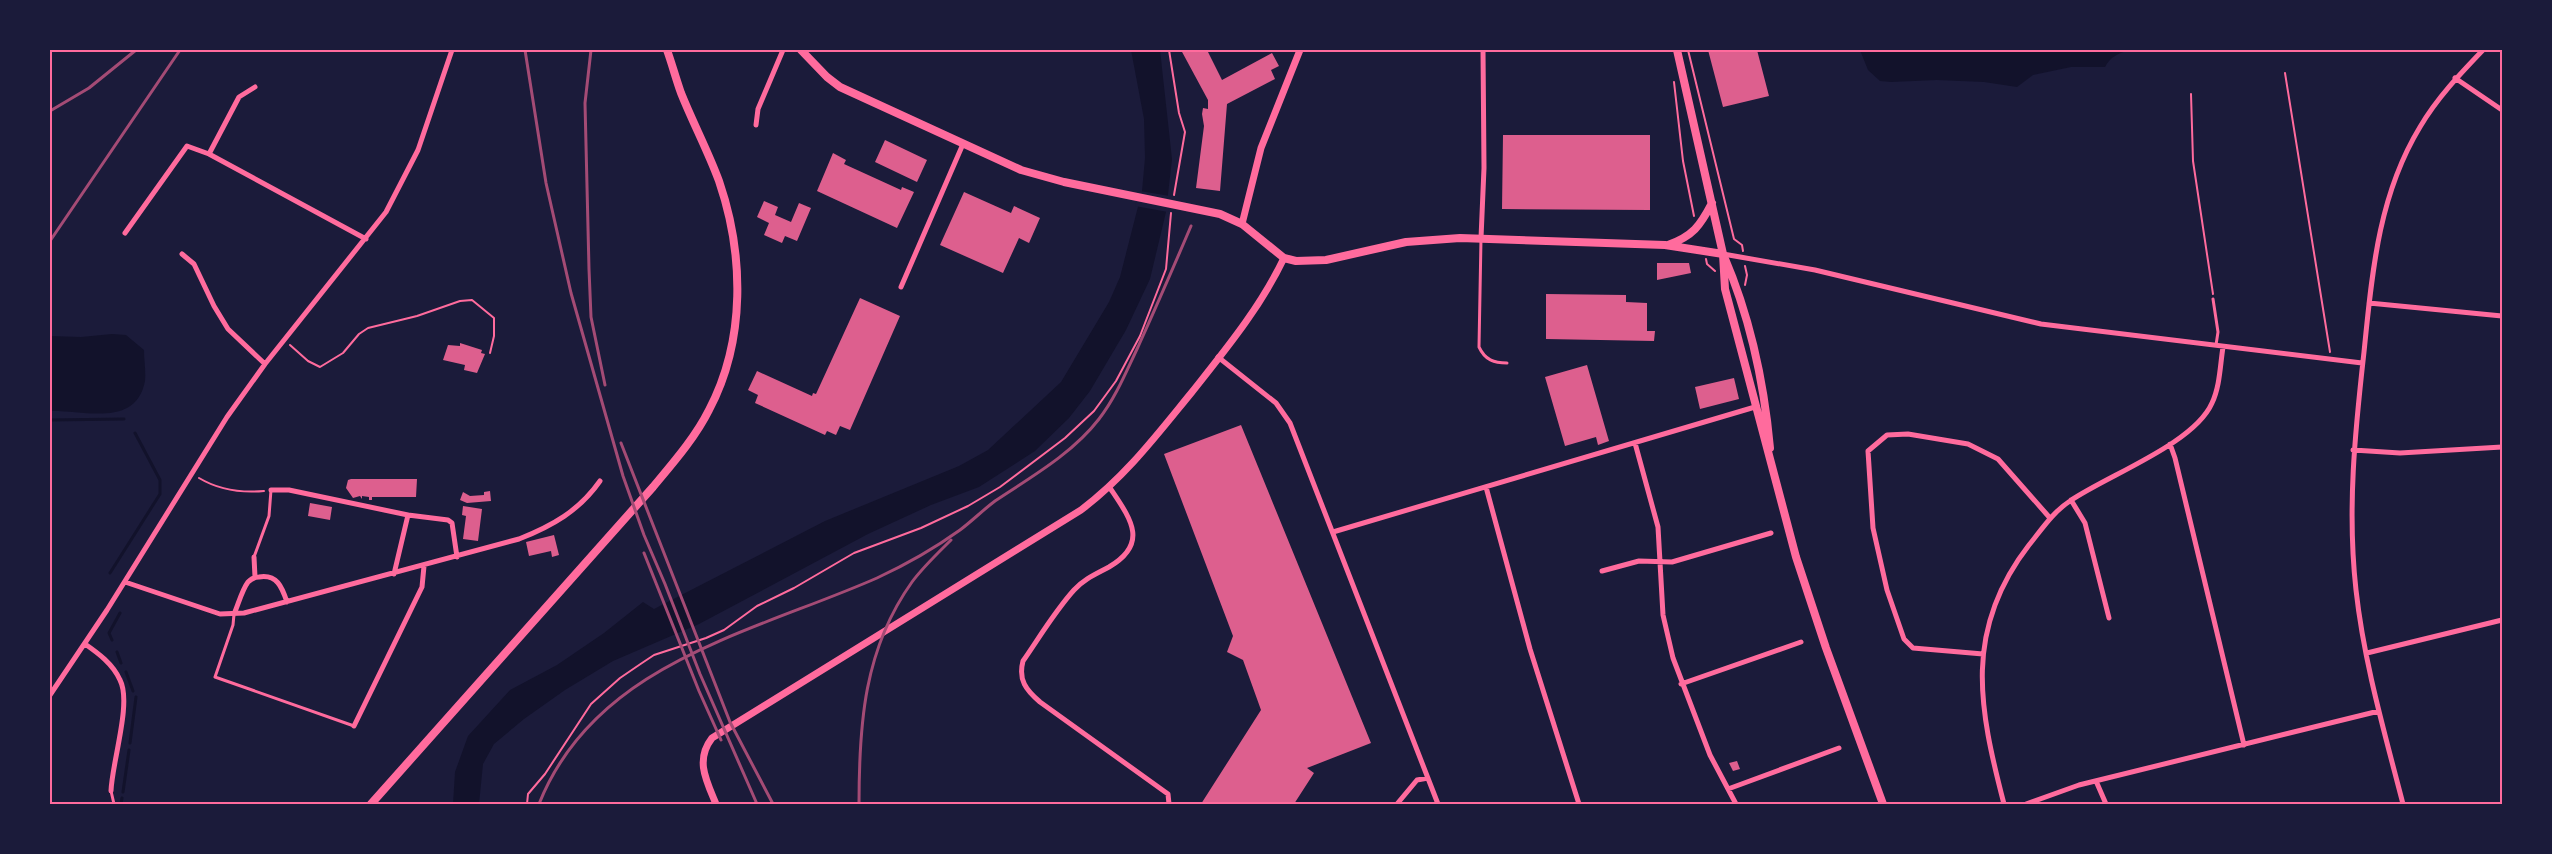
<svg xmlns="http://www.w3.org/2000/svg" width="2552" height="854" font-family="'DejaVu Sans',sans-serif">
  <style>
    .water { fill: #12122b }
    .pier { fill: #1b1b3a }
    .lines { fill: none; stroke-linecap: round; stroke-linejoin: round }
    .stream { stroke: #12122b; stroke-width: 3 }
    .building { fill: #dd5f8e }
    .path { stroke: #ff6b9d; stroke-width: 2 }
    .service { stroke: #ff6b9d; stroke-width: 3 }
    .minor { stroke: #ff6b9d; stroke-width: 5 }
    .tertiary { stroke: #ff6b9d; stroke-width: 7 }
    .secondary { stroke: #ff6b9d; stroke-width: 8 }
    .rail { stroke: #a44b75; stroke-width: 3 }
    .neatline { fill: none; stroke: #ff6b9d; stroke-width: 2 }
  </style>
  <rect width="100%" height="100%" fill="#1b1b3a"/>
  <path class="water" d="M 1131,50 L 1160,50 L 1172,159 L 1166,212 L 1150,279 L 1126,330 L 1090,391 L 1069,418 L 1035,451 L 979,487 L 931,505 L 868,534 L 699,624 L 613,661 L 565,690 L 524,719 L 494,744 L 483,764 L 479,804 L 453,804 L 455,772 L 468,736 L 510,690 L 557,665 L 604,633 L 643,602 L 654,609 L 825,521 L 959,466 L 988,450 L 1061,382 L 1109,302 L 1120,277 L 1142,191 L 1145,158 L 1144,119 Z
    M 1860,50 L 2129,50 C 2118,54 2111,56 2105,67 L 2071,67 L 2033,75 L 2017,87 L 1984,82 L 1937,80 L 1891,82 L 1880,81 L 1868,70 Z
    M 112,334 L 126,335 L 144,350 C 144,360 146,371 145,381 C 136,428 84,410 50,411 L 50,336 L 81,337 Z"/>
  <path class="pier" d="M 1140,191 L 1170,196 L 1168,212 L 1135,206 Z"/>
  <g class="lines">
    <path class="stream" d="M 50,420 L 124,419
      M 110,573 L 160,494 L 160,480 L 135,433
      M 112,640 L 109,633 L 120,613
      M 117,652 L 121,663
      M 126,672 L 133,691
      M 130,743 L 136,697
      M 123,792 L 129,750
      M 121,804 L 122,798"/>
  </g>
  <path class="building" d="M 1181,50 L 1207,50 L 1222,80 L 1272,53 L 1279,66 L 1271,70 L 1275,79 L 1227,104 L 1220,191 L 1196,188 L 1204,126 L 1202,114 L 1203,108 L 1208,109 L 1208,100 Z
    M 1708,50 L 1757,50 L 1769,96 L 1723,107 Z
    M 1503,135 L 1650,135 L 1650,210 L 1502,209 Z
    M 885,140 L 927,160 L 917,182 L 875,162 Z
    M 833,153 L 846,160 L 844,164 L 901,190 L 902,187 L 914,192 L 897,228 L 817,191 Z
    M 964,192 L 1011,213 L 1014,206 L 1040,218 L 1029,243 L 1019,238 L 1003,273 L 940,245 Z
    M 764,201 L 778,207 L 775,215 L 791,222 L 799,203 L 811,208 L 797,241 L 785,236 L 782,243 L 764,235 L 769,223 L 757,217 Z
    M 1657,263 L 1689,263 L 1691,273 L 1657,280 Z
    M 1546,294 L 1626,295 L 1626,302 L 1647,303 L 1647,331 L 1655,331 L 1654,341 L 1546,339 Z
    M 860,298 L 900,316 L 850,430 L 840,426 L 836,435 L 827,431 L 825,435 L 755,403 L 758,395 L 748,390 L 757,371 L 812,396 L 813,393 L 816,394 Z
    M 460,343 L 482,350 L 481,353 L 485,354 L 477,373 L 464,370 L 465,365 L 443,360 L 448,345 L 460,346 Z
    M 1587,365 L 1609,441 L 1598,445 L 1596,437 L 1565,446 L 1545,377 Z
    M 1734,378 L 1739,399 L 1700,409 L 1695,387 Z
    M 1241,425 L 1371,743 L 1307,768 L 1314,773 L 1294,804 L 1201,804 L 1261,710 L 1243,660 L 1227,652 L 1233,636 L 1164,454 Z
    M 351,479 L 417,479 L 416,497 L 372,497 L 372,500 L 369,500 L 369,497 L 362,496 L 362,499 L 360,496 L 353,498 L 346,488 L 348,480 Z
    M 490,491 L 491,501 L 467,503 L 460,500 L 463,492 L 470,496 L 484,495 L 484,492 Z
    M 310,503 L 332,507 L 330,520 L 308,516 Z
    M 463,506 L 482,509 L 478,541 L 463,539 L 466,516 L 462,515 Z
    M 554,535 L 559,555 L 552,557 L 551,551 L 529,556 L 526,542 Z
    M 1737,761 L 1740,769 L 1733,771 L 1729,763 Z"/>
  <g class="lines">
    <path class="path" d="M 1169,50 L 1179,113 L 1185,132 L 1174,195
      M 1688,50 L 1734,239 L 1742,245 L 1743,251
      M 2285,73 L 2330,352
      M 1674,82 L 1683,161 L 1694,216
      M 2191,94 L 2193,161 L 2213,294
      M 1706,259 L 1707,264 L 1715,271
      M 1745,285 L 1747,275 L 1745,266
      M 290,345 L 308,361 L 320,367 L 343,353 L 359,334 L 368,328 L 417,316 L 460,301 L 472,300 L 494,318 L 494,336 L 490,353
      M 199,478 C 219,490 242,493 264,491
      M 527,804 L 528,794 L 545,774 L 591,704 L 620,678 L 642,663 L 654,655 L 706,638 L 724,630 L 757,606 L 794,588 L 854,553 L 921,528 L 968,506 L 1000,487 L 1065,438 L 1094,411 L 1116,381 L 1140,336 L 1166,269 L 1171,213"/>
    <path class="service" d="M 1481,239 L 1479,347 C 1485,360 1494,363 1507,363
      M 2213,299 L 2218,332 L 2216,345
      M 254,557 L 269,516 L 271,490
      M 234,614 L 233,625 L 215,677 L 354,726
      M 111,791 L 114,804"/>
    <path class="minor" d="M 2455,78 L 2502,110
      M 756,125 L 758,109 L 783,50
      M 209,154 L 239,97 L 255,87
      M 125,233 L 187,146 L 209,154 L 366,239
      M 1481,238 L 1484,168 L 1483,50
      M 182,254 L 194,264 L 214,306 L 228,329 L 265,364
      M 1723,254 L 1815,270 L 2041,324 L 2362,363
      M 901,287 L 963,144
      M 2369,303 L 2502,316
      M 1218,357 L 1276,403 L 1290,423 L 1438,804
      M 1635,443 L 1658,527 L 1663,615 L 1673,658 L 1710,755 L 1736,804
      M 2170,444 L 2175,458 L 2244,745
      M 2353,450 L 2400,453 L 2502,447
      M 1486,487 L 1530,649 L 1579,804
      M 1110,488 C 1130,518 1150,543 1109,567 C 1096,574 1084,579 1074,590 C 1055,611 1039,638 1023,661 C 1018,680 1026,690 1040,702 L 1168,794 L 1169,804
      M 271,490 L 289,490 L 408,515 L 448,520 L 452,523 L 457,557
      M 2071,500 L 2085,523 L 2109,618
      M 1333,532 L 1755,407
      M 254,557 L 255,577
      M 1602,571 L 1639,561 L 1672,562 L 1771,533
      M 394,574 L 408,515
      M 125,582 L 220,614 L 244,613 L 519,539 C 552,526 579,511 600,481
      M 234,614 C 238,605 242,590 248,582 C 251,579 255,577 259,577 C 277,574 282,587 287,602
      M 85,644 C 98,653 113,664 120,680 C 132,703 112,762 111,791
      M 2367,653 L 2502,620
      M 1983,654 L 1913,648 L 1904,639 L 1887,590 L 1873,528 L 1868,451 L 1887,435 L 1908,434 L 1968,444 L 1998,459 L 2050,518
      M 1681,684 L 1801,642
      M 50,695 L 107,610 L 227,417 L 265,364 L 386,212 L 418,150 L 452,50
      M 354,726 L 422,587 L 424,566
      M 2096,781 L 2106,804
      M 1728,789 L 1839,748
      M 1397,804 L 1417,780 L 1428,778
      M 2004,804 C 1979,708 1963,630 2029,545 C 2042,529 2053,512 2070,501 C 2108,475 2194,444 2212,403 C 2220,386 2220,366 2223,347
      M 2026,804 L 2079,785 L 2379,711
      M 2403,804 C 2385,734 2364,663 2356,590 C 2347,510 2355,432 2364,352 C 2372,274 2378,196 2420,127 C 2437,98 2460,74 2483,50"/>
    <path class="tertiary" d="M 1242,224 L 1261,148 L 1300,50
      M 716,804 C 706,780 695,760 712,738 L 1081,510 C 1126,476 1156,436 1192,392 C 1226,349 1260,308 1284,258"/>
    <path class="secondary" d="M 801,50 L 827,77 L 840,87 L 1021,170 L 1064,182 L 1220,214 L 1242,224 L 1284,258 L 1296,261 L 1326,260 L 1406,242 L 1460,238 L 1665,245 L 1723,254
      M 1677,50 L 1723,254 C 1749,314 1764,382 1770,448
      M 1668,245 C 1693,236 1700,226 1712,203
      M 1723,254 L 1725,289 L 1796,557 L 1826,648 L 1883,804
      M 371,804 L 653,487 C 673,463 695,438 709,410 C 746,340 744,254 719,181 C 708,151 693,123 681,93 C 676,79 672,64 667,50"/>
    <path class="rail" d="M 525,50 L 546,183 L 571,293 L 623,476 L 644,535 L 665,584 L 700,674 L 757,804
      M 591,50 L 585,103 L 589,269 L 591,317 L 605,385
      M 50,111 L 89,88 L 136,50
      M 50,241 L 180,50
      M 621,443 L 730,722 L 773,804
      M 644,553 L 699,691 L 721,740
      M 539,804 C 595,663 752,633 877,578 C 905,565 935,548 960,530 C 972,521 983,510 995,501 C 1031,477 1072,454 1099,419 C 1116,397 1126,372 1138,347 C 1156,307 1174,266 1191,226
      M 859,804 C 859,724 864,649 912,582 C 923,567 938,553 951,540"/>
  </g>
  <rect width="2552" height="854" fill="none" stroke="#1b1b3a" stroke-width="102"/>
  <rect x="51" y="51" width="2450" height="752" class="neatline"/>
</svg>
